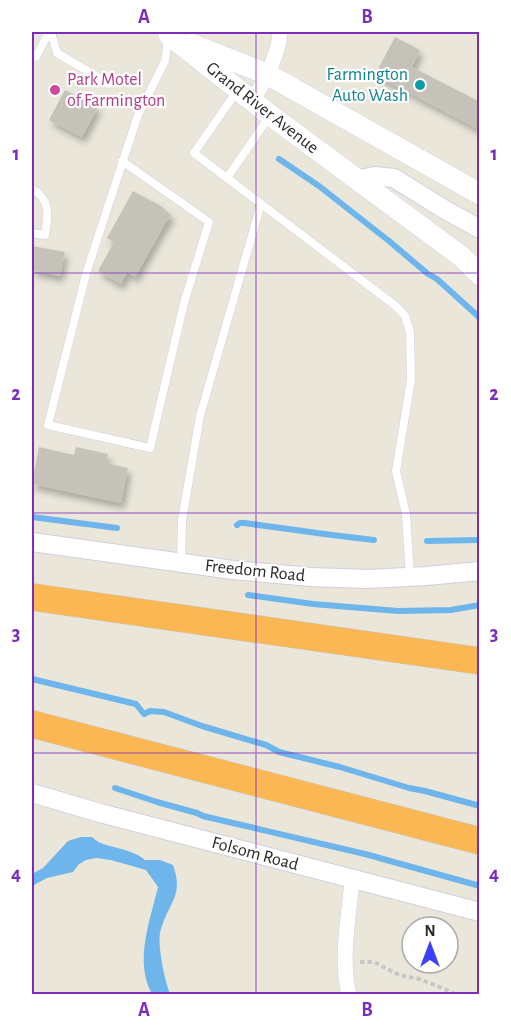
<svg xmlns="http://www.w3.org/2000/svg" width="511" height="1026" font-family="'Alegreya Sans',sans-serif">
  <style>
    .water { fill: #6db5eb }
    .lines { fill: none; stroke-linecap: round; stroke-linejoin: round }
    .stream { stroke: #6db5eb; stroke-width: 6 }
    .building { fill: #c5c2b9; filter: url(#shadow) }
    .service-casing { stroke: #cfcfe1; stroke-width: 9 }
    .minor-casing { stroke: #cfcfe1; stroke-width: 16 }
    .tertiary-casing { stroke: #cfcfe1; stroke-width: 20 }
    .secondary-casing { stroke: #cfcfe1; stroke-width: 22 }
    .motorway-casing { stroke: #c7c7c7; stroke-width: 28 }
    .path { stroke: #c7c7c7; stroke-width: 4; stroke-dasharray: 4.5 3; stroke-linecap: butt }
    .service { stroke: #fff; stroke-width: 8 }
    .minor { stroke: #fff; stroke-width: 15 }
    .tertiary { stroke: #fff; stroke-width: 18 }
    .secondary { stroke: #fff; stroke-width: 21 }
    .motorway { stroke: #fab754; stroke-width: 27 }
    .grid { fill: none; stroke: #7b2cbf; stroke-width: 1.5; stroke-opacity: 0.55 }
    .culture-dot { fill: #0f9aa8; stroke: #fff; stroke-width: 2 }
    .hotel-dot { fill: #d1479c; stroke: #fff; stroke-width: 2 }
    .labels { text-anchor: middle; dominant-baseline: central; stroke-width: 4.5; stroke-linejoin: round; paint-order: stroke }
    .culture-label { font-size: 18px; fill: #0d838f; stroke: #fff; text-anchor: end }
    .hotel-label { font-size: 18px; fill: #b23c85; stroke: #fff; text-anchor: start }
    .street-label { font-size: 18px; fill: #282828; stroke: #fff }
    .neatline { fill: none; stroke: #7b2cbf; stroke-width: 2 }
    .grid-label { font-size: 20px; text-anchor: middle; font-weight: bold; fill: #7b2cbf }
  </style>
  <defs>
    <filter id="shadow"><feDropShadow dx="3.5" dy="6" stdDeviation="3" flood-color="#0004"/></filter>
  </defs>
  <rect width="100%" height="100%" fill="#eae6d9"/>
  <path class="water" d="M 81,837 L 92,837 C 103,849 129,846 145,860 L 160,860 L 173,865 C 184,896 169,902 161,929 C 156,942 165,981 170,994 L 152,994 C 134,961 150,921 158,887 L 146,870 L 111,860 L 96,858 L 86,860 L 79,864 L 73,872 L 47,878 L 32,886 L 32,874 L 43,868 L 68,841 Z"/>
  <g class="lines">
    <path class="stream" d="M 279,159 L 319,186 L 389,241 L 428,274 L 437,279 L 480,318
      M 32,517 L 117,528
      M 237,525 L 240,523 L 244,523 L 332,535 L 374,540
      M 427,541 L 480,540
      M 248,595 L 313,604 L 398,611 L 451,610 L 480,605
      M 32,679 L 136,704 L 144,714 L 150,711 L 164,712 L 202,726 L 266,745 L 279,752 L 340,767 L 409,788 L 425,791 L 480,806
      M 115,788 L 157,802 L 197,813 L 203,816 L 365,854 L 480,886"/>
  </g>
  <path class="building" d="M 395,37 L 420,50 L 412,67 L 480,102 L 480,130 L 375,75 Z
    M 65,90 L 98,107 L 82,137 L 49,120 Z
    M 133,191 L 161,206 L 172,216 L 166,222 L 135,277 L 127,272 L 121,284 L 98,271 L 114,242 L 107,238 Z
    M 32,246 L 65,252 L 60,276 L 32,270 Z
    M 39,447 L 74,455 L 76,447 L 108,454 L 106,463 L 128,468 L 121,503 L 32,484 Z"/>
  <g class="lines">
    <g class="service-casing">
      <path id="service" d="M 51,32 L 57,53 L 109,84
        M 36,57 L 49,32
        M 237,91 L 194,153 L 397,307 L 405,316 L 410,332 L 411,380 L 396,471 L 406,514 L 410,577
        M 122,161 L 209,222 L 184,303 L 150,448 L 48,425 L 86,274 L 138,115 L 165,61 L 168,39
        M 227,178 L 269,117
        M 32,189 C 51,199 48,217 45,235 L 32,233
        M 181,562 L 182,520 L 200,416 L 261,204"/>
    </g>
    <g class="minor-casing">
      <path id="minor" d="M 253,101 C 264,80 279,56 280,32
        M 349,994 C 340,960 349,916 352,880"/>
    </g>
    <g class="tertiary-casing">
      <path id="tertiary" d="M 356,180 L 374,176 L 394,178 L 447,211 L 480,229
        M 32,542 L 233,570 L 311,577 L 368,579 L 426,576 L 480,571
        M 32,793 L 100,813 L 480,912"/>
    </g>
    <g class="secondary-casing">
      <path id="secondary" d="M 169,35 L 270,115 L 462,257 L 480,275
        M 191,44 L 267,74 L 480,194"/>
    </g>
    <g class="motorway-casing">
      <path id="motorway" d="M 32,597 L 480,661
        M 32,724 L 480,841"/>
    </g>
    <path class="path" d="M 360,962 L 374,962 L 399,975 L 419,979 L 440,987 L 455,994"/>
    <use href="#service" class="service"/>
    <use href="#minor" class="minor"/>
    <use href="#tertiary" class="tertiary"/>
    <use href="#secondary" class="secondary"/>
    <use href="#motorway" class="motorway"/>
  </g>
  <path class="grid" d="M 256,32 L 256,994M 32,273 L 480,273M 32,513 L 480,513M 32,753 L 480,753"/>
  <circle class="culture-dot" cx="420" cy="85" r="6"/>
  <circle class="hotel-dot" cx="55" cy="90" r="6"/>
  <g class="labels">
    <g class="culture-label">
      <text x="408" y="75">Farmington<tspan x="408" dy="21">Auto Wash</tspan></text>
    </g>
    <g class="hotel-label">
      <text x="67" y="80">Park Motel<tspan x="67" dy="21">of Farmington</tspan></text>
    </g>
    <g class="street-label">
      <text transform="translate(262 108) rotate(38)">Grand River Avenue</text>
      <text transform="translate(255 571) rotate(6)">Freedom Road</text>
      <text transform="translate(255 854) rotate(15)">Folsom Road</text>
    </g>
  </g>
  <rect width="511" height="1026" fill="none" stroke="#ffffff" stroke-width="66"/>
  <g transform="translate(430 945)"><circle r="28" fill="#ffffff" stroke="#a9a9a9" stroke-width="1.5"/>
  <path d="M0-4.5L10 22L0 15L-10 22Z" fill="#3b3ff5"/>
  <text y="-9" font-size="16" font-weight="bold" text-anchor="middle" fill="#282828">N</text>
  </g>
  <rect x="33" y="33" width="445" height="960" class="neatline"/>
  <g class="grid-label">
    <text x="144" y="23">A</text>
    <text x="367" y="23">B</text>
    <text x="16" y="160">1</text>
    <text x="494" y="160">1</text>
    <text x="16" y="400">2</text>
    <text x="494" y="400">2</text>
    <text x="16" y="640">3</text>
    <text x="494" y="640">3</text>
    <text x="16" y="880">4</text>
    <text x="494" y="880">4</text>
    <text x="144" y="1016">A</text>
    <text x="367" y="1016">B</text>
  </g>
</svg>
